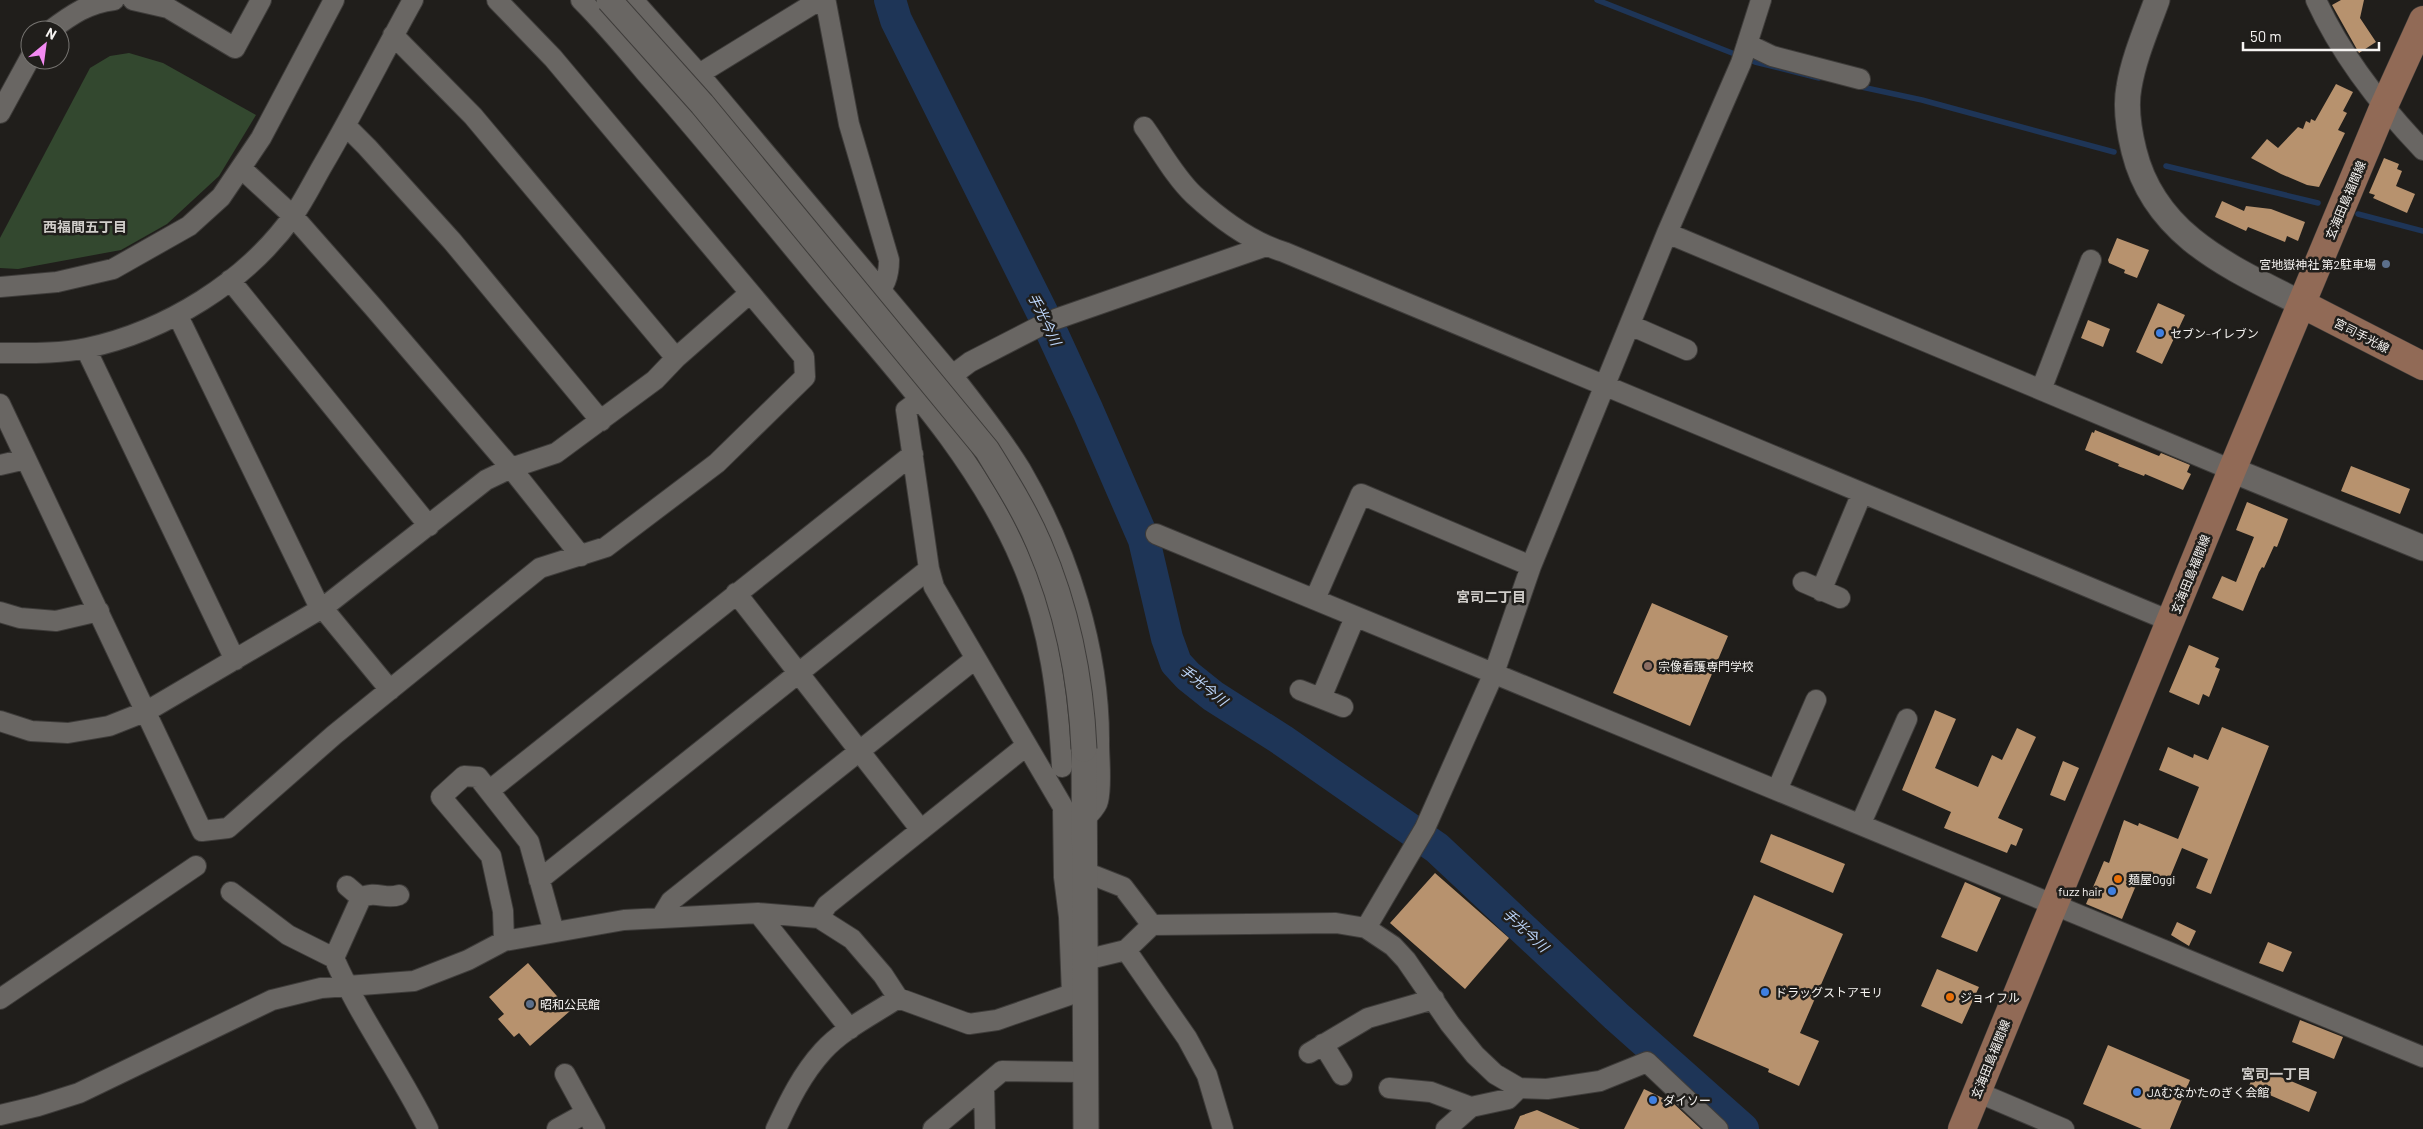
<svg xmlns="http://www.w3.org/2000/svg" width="2423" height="1129" font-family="Barlow,'Noto Sans JP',sans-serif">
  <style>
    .green { fill: #33482f }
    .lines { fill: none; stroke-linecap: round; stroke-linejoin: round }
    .stream { stroke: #1e3557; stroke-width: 5.5 }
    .river { stroke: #1e3557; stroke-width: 32 }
    .building { fill: #b7926e }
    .minor-casing { stroke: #3e3c3a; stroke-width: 22 }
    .tertiary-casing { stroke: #3e3c3a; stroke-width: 27 }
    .secondary-casing { stroke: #3e3c3a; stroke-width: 29 }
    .minor { stroke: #696663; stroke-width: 20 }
    .tertiary { stroke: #696663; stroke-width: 25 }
    .secondary { stroke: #916a56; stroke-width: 28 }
    .tertiary-bridge-casing { stroke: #3e3c3a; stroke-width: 27; stroke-linecap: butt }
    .tertiary-bridge { stroke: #696663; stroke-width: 25 }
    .service-dot { fill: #5c6f8a; stroke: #201e1b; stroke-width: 2 }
    .shop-dot { fill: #3f7fe0; stroke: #201e1b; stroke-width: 2 }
    .education-dot { fill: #8d6e63; stroke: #201e1b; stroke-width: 2 }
    .food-dot { fill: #e8710a; stroke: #201e1b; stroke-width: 2 }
    .labels { text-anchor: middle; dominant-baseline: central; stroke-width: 5; stroke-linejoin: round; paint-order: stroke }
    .street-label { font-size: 12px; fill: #f6f4f2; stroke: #201e1b }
    .poi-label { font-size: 12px; fill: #f6f4f2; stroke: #201e1b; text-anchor: start }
    .neighbourhood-label { font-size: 14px; font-weight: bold; fill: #d0cdc9; stroke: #201e1b }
    .water-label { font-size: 14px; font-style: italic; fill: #bcd5fa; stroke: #201e1b }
  </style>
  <rect width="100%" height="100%" fill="#201e1b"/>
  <path class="green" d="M 129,53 L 163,63 L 256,115 L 219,176 L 167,224 L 121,250 L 18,269 L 0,268 L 0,238 L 90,68 L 110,56 Z"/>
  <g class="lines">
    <path class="stream" d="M 1597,0 L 1755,62 L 1819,78
      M 1857,86 L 1922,100 L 2114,152
      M 2166,166 L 2318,203
      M 2358,214 L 2423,231"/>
    <path class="river" d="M 890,0 L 896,20 L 1047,322 L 1088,411 L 1144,540 L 1167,638 L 1176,663 L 1188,676 L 1213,696 L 1282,740 L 1437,848 L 1616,1016 L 1743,1129"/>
  </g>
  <path class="building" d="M 2341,0 L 2364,0 L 2360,18 L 2376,42 L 2359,53 L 2332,5 Z
    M 2336,84 L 2353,92 L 2343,111 L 2347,113 L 2338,130 L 2345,133 L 2319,187 L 2307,185 L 2281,174 L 2251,158 L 2267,139 L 2278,148 L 2298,127 L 2303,129 L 2306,121 L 2310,123 L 2311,119 L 2315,121 Z
    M 2384,158 L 2399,164 L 2397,169 L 2402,171 L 2396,186 L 2415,194 L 2407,213 L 2373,198 L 2375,195 L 2369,193 Z
    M 2222,201 L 2244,211 L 2246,206 L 2271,209 L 2305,222 L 2298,241 L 2287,236 L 2285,242 L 2248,227 L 2246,231 L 2215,217 Z
    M 2117,238 L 2149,250 L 2137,278 L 2124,273 L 2125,270 L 2109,263 L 2108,260 Z
    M 2158,303 L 2185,315 L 2162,364 L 2136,352 Z
    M 2088,320 L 2110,329 L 2103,347 L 2081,338 Z
    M 2095,430 L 2159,456 L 2161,453 L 2190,465 L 2187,472 L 2191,474 L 2183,490 L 2145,474 L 2144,476 L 2118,466 L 2119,464 L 2085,450 L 2092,432 L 2094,433 Z
    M 2351,466 L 2410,489 L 2400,514 L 2341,491 Z
    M 2247,502 L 2288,519 L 2277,547 L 2274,546 L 2264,568 L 2262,567 L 2259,572 L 2243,611 L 2212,598 L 2222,576 L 2236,582 L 2254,537 L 2236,530 Z
    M 1652,603 L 1728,636 L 1690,726 L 1613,693 Z
    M 2189,645 L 2219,658 L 2215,667 L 2220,669 L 2209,697 L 2203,694 L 2199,705 L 2169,692 Z
    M 1935,710 L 1956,719 L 1935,768 L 1978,787 L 1992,755 L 2002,760 L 2017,728 L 2036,737 L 1998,818 L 2023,829 L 2016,846 L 2011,844 L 2007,853 L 1944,828 L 1951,812 L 1902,790 Z
    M 2222,727 L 2269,746 L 2211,894 L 2196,888 L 2208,859 L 2182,848 L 2168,882 L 2142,871 L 2122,919 L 2086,904 L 2104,861 L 2109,863 L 2124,820 L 2138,826 L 2139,823 L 2178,839 L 2199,787 L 2159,770 L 2168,747 L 2193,758 L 2194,754 L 2208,760 Z
    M 2063,761 L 2079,768 L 2065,801 L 2050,795 Z
    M 1771,834 L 1845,864 L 1833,893 L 1760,862 Z
    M 1435,873 L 1509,938 L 1465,989 L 1390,923 Z
    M 1965,882 L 2001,898 L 1977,952 L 1941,937 Z
    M 1754,895 L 1843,934 L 1800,1033 L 1819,1041 L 1799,1086 L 1768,1072 L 1769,1069 L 1693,1036 Z
    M 2177,922 L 2196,931 L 2189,946 L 2171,935 Z
    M 2268,942 L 2292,952 L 2283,972 L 2259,963 Z
    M 528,963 L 570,1011 L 530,1046 L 519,1033 L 514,1037 L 498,1019 L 504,1014 L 489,997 Z
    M 1937,969 L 1979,987 L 1962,1024 L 1921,1006 Z
    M 2300,1020 L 2343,1037 L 2334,1059 L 2292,1042 Z
    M 2108,1045 L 2190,1080 L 2170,1129 L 2142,1129 L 2083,1104 Z
    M 2257,1067 L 2317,1092 L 2309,1112 L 2249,1086 Z
    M 1644,1089 L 1673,1103 L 1701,1129 L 1624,1129 Z
    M 1537,1110 L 1580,1129 L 1514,1129 L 1520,1116 Z"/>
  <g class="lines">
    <g class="minor-casing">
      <path id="minor" d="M 133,0 L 168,8 L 235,48 L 261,0
        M 581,0 C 604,23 625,48 646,73 C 702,136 754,201 808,266 C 885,360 974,449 1022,563 C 1050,628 1058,697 1062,767
        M 633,0 L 699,74 L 952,375 C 976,406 1001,437 1021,470 C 1068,551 1100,650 1099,744 C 1099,760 1102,785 1098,801 C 1097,807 1089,814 1085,819
        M 2316,0 C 2342,57 2380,105 2423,150
        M 51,30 C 71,15 88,3 114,0
        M 393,35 L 473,116 L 676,358
        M 1747,44 L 1772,56 L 1860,79
        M 699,74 L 813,4 L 826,3 L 849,124 L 889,260 C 889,276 885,287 873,298
        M 0,113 L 30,58
        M 346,126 L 367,147 L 452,241 L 601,421
        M 1144,127 C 1160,149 1174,176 1194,195 C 1219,218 1251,242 1284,252 L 2170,621
        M 241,168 L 293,216 L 374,308 L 511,468 L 581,556
        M 1667,233 L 2232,470
        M 230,280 L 429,526
        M 0,287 L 57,282 L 113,269 L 189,226 L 221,197 L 261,138 L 334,0
        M 178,316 L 316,600 L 390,690
        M 1056,319 L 1266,246
        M 1630,325 L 1687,350
        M 1038,327 L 970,362 L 906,410 L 929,569 L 934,587 L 1063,807 L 1064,877 L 1069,917 L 1072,994
        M 86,349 L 235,660
        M 0,353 C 28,353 59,354 87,348 C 166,331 246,282 293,216 C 305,199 314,180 324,163 C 355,110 383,54 413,0
        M 2041,390 L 2091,260
        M 0,404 L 202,831 L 228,828 L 334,735 L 540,568 L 606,547 L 717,463 L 805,377 L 804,357 L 553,58 L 497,0
        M 0,465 L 26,459
        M 1156,534 L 2423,1057
        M 1803,582 L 1840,598
        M 1821,591 L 1862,493
        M 736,593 L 921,830
        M 1315,599 L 1361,494 L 1531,566
        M 0,612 L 20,618 L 56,621 L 99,611
        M 1300,690 L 1343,707
        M 1321,698 L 1355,617
        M 0,721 L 31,731 L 68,733 L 109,726 L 147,711 L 324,607 L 486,480 L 511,468 L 556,453 L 655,380 L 676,358 L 750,293
        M 490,790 L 913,454
        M 1777,790 L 1816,700
        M 1861,823 L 1907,719
        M 1085,872 L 1123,887 L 1152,925
        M 539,880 L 929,569
        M 231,892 L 288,935 L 334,958 C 360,1018 399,1070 428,1129
        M 361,898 C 376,890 385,900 399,895
        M 758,913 L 850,1029
        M 662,916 L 671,901 L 975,659
        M 819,918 L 827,905 L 1026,746
        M 1366,928 L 1425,828 L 1494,673 L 1531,566 L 1667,233 L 1741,63 L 1761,0
        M 504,941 L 503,911 L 491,856 L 441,797 L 464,776 L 478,777 L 529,842 L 554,932
        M 1126,950 L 1187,1038 L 1207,1075 L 1223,1129
        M 334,958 L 361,898 L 347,886
        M 1085,960 L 1126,950 L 1152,925 L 1336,923 L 1366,928 L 1393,946 L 1406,960 L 1450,1024 L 1475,1055 L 1495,1074 L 1519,1088 L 1547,1089 L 1600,1081 L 1647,1062 L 1718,1129
        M 0,999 L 196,866
        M 1323,1044 L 1342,1075
        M 1309,1053 L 1368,1018 L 1434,999
        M 565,1074 L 595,1129
        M 984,1087 L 985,1129
        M 1389,1088 L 1431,1092 L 1471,1107
        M 1977,1092 L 2064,1129
        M 0,1115 L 38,1106 L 79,1093 L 272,1000 L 321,988 L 414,981 L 468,960 L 504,941 L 624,920 L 758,913 L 819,918 L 852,939 L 883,975 L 898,998 L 969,1024 L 997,1020 L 1072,994 L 1085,994
        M 557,1129 L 586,1113
        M 776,1129 C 789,1101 802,1074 823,1051 C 843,1029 874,1014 898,998
        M 933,1129 L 1002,1071 L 1086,1072
        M 1446,1129 L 1471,1107 L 1508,1099 L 1519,1088"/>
    </g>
    <g class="tertiary-casing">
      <path id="tertiary" d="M 2157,0 C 2147,28 2134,57 2129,87 C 2125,108 2129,131 2134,151 C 2155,236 2230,267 2302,304
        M 2232,470 L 2423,548
        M 1084,749 L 1086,1129"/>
    </g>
    <g class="secondary-casing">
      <path id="secondary" d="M 2302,304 L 2423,366
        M 1962,1129 L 2232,470 L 2384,106 L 2423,20"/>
    </g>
    <use href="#minor" class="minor"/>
    <use href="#tertiary" class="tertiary"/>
    <use href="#secondary" class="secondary"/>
    <g class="tertiary-bridge-casing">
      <path id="tertiary-bridge" d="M 609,0 L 702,104 L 987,450 C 1006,481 1025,511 1039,544 C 1067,609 1081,678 1084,749"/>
    </g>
    <use href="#tertiary-bridge" class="tertiary-bridge"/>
  </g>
  <g class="service-dot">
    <circle cx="2386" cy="264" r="5"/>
    <circle cx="530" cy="1004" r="5"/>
  </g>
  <g class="shop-dot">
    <circle cx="2160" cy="333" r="5"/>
    <circle cx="2112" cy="891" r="5"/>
    <circle cx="1765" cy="992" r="5"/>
    <circle cx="2137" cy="1092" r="5"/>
    <circle cx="1653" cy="1100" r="5"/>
  </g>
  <circle class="education-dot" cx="1648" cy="666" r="5"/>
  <g class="food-dot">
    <circle cx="2118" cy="879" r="5"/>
    <circle cx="1950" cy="997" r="5"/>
  </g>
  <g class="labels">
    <g class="street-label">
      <text transform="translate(2345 200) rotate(-67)">玄海田島福間線</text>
      <text transform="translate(2362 335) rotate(27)">宮司手光線</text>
      <text transform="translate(2190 574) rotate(-68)">玄海田島福間線</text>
      <text transform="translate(1990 1059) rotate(-68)">玄海田島福間線</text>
    </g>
    <g class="poi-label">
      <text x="2376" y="264" text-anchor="end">宮地嶽神社 第2駐車場</text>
      <text x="2170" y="333">セブン-イレブン</text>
      <text x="1658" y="666">宗像看護専門学校</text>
      <text x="2128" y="879">麺屋Oggi</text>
      <text x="2102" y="891" text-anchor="end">fuzz hair</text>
      <text x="1775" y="992">ドラッグストアモリ</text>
      <text x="1960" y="997">ジョイフル</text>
      <text x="540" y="1004">昭和公民館</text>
      <text x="2147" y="1092">JAむなかたのぎく会館</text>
      <text x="1663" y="1100">ダイソー</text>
    </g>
    <g class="neighbourhood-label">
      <text x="85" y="226">西福間五丁目</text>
      <text x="1491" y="596">宮司二丁目</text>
      <text x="2276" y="1073">宮司一丁目</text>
    </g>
    <g class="water-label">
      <text transform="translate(1045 319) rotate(64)">手光今川</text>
      <text transform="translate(1204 685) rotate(39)">手光今川</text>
      <text transform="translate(1526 930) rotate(43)">手光今川</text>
    </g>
  </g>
  <g transform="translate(45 45) rotate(29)"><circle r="24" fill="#201e1b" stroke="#767471"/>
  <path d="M0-4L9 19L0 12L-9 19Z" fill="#f38af2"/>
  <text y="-8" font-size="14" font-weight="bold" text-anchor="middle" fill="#f6f4f2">N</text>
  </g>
  <path d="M2243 42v8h136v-8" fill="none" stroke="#f6f4f2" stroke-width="2.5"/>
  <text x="2250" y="42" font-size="15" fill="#f6f4f2" stroke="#201e1b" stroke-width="4" paint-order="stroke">50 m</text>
</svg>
